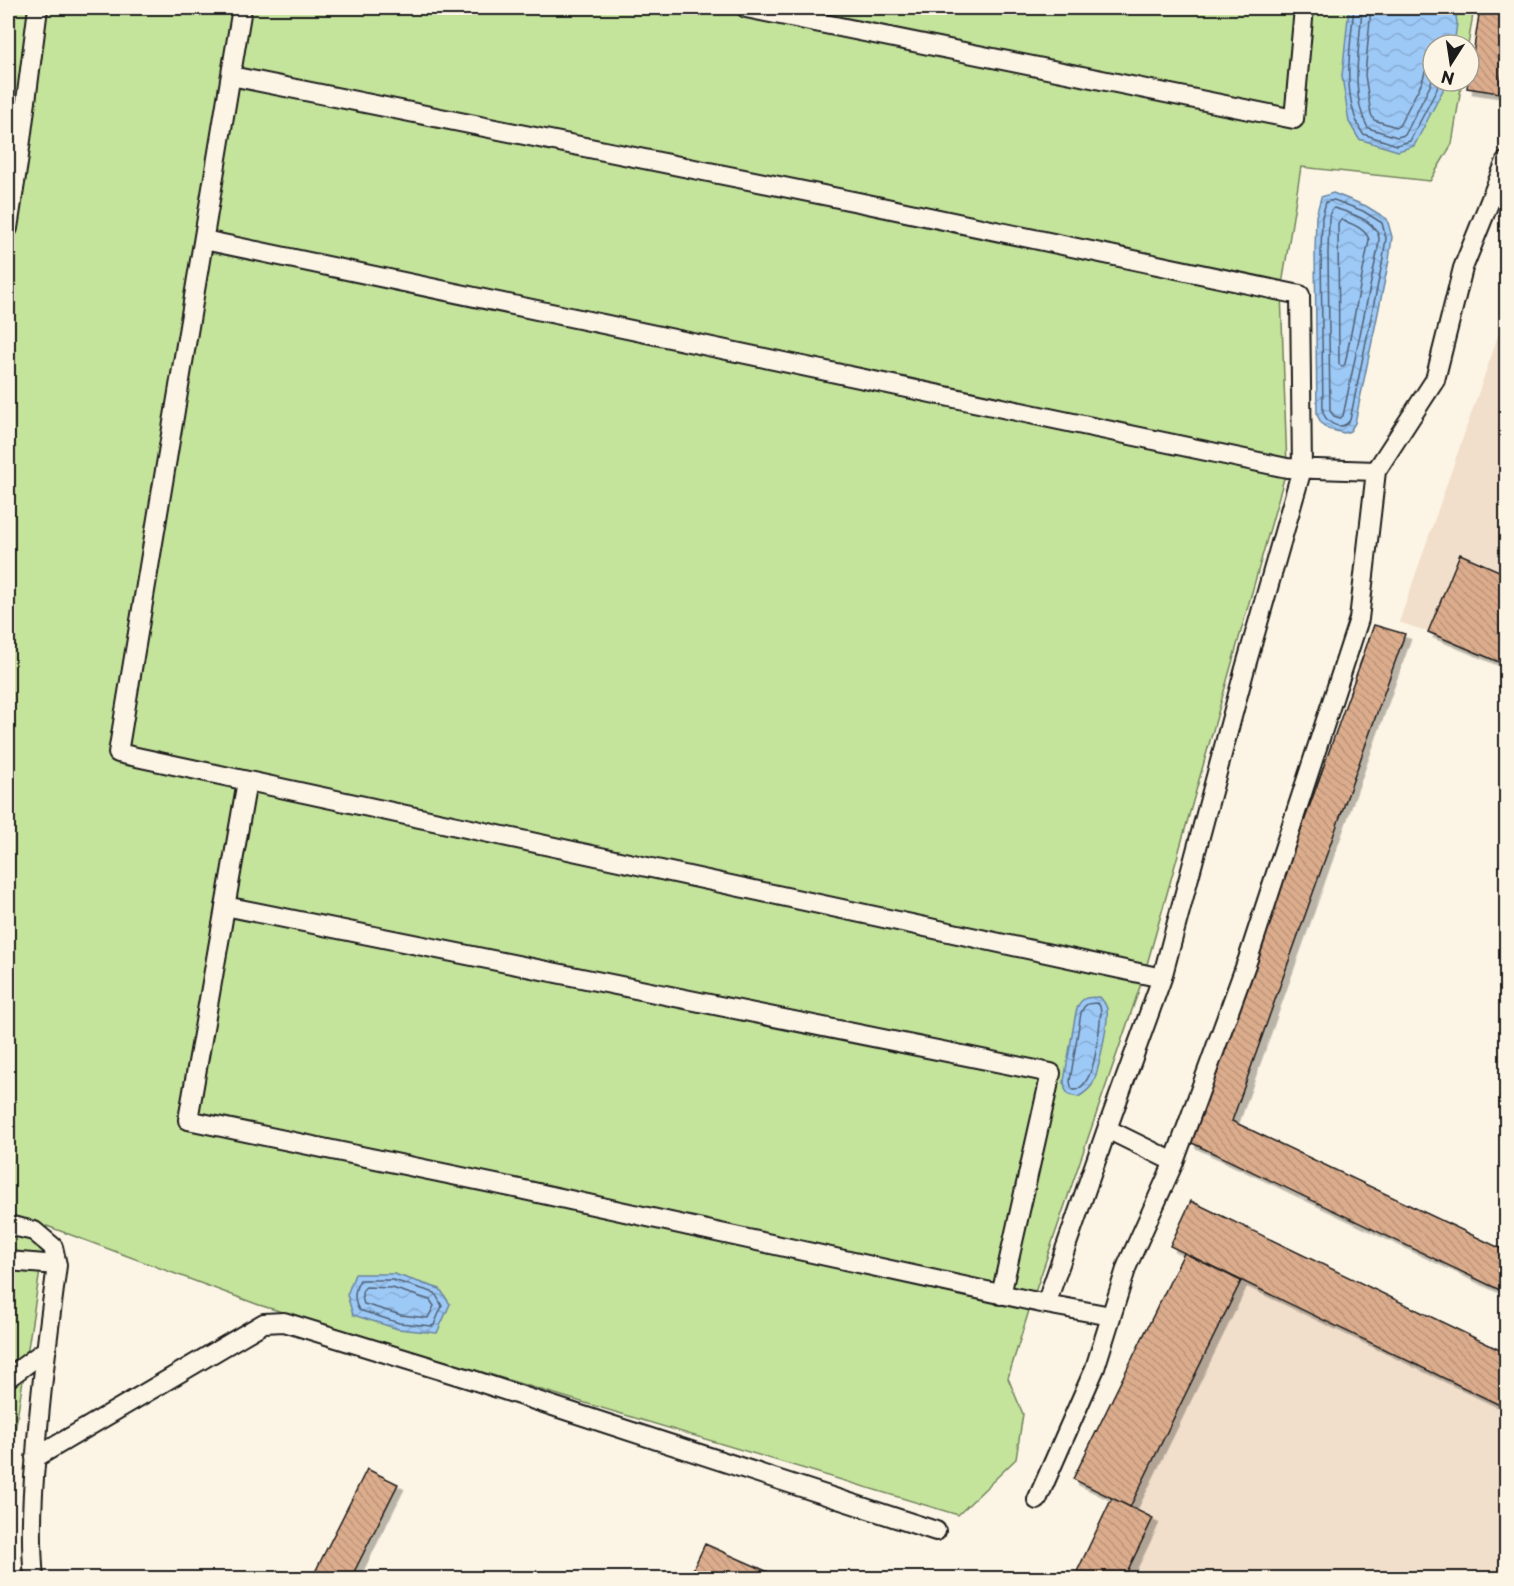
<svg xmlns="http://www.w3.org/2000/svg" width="1514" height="1586" font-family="'Playpen Sans',sans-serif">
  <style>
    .built { fill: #f2dfcb }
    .green { fill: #c4e39b; stroke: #70805c; stroke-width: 1.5 }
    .water { fill: url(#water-waves); stroke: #69849f; stroke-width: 1.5 }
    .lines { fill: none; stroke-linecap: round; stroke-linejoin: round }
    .shore { stroke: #506174; stroke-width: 1.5 }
    .building { fill: url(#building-back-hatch); stroke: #1c1c1c; stroke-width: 1.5; filter: url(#shadow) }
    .service-casing { stroke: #1c1c1c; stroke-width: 22 }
    .service { stroke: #fcf5e5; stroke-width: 18 }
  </style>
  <defs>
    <pattern id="water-waves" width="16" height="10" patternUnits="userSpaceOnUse" patternTransform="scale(1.5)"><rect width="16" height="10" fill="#9dc9f7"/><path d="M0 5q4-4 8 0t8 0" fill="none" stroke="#87acd3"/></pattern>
    <pattern id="building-back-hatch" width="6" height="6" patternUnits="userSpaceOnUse" patternTransform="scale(1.5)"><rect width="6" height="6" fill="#dcad8d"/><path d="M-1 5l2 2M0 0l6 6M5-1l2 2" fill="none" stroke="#bc9479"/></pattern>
    <filter id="shadow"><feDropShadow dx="5.5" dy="5.5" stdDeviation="0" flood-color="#0004"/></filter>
  </defs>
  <rect width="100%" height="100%" fill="#fcf5e5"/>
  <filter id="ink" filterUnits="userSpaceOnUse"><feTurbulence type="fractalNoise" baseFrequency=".0167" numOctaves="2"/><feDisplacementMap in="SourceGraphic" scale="12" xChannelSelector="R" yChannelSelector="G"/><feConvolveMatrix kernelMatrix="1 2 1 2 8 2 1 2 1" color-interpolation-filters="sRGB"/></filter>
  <g filter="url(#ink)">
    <path class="built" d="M 1506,313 L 1506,665 L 1428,632 L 1399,622 Z
      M 1241,1281 L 1506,1408 L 1506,1578 L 1124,1578 L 1153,1518 L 1130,1507 Z"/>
    <path class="green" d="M 8,8 L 1474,8 L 1468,45 L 1433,45 L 1433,81 L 1462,81 L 1452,144 L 1430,181 L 1301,167 L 1281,291 L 1287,468 L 1144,975 L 1032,1301 L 1008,1378 L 1023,1414 L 1016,1459 L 958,1515 L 259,1305 L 47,1226 L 15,1431 L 8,1462 Z"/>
    <path class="water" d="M 1349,8 L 1455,8 L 1457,23 L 1454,45 L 1433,45 L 1433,81 L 1445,81 L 1443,90 L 1414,146 L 1398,151 L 1359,139 L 1349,122 L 1342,76 Z
      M 1333,193 L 1366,206 L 1387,219 L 1392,237 L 1389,260 L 1355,423 L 1350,431 L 1344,433 L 1328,429 L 1322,424 L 1317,415 L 1315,252 L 1316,216 L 1321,197 Z
      M 1100,997 C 1103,1001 1106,1004 1107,1009 C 1109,1020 1098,1075 1092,1085 C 1089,1090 1083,1094 1078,1097 L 1069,1095 L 1065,1089 L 1064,1081 L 1076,1012 C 1080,997 1086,997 1100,997 Z
      M 355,1274 L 394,1274 L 440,1289 L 450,1304 L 437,1333 L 398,1329 L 353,1315 L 347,1295 Z"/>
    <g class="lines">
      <path class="shore" d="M 1354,8 C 1350,47 1341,99 1363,134 L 1397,145 L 1410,141 L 1437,89 L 1439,81
        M 1362,8 C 1360,44 1349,95 1368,128 L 1397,137 L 1405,135 L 1430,86 L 1433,76
        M 1371,8 L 1365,75 L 1371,114 L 1374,120 L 1396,127 L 1399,126 L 1422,82 L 1425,72 L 1433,63
        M 1334,200 L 1363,211 L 1382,223 L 1386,238 L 1383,259 L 1350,420 C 1342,432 1328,424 1323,413 L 1321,252 L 1322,217 L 1326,202 Z
        M 1334,208 C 1348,212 1378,221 1379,239 C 1379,245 1377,252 1376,258 L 1343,416 L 1340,418 L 1334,416 L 1330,411 L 1328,253 L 1329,218 L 1331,210 Z
        M 1341,220 C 1351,223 1366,229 1369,240 L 1345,364 L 1342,367 L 1339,364 L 1338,223 Z
        M 1097,1003 L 1100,1006 L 1101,1012 C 1099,1030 1096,1087 1074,1090 L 1071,1087 L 1070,1081 L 1081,1013 C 1084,1004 1088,1003 1097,1003 Z
        M 360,1280 L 393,1280 L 435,1293 L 442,1306 L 434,1325 L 432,1326 L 399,1323 L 359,1310 C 353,1300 354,1290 360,1280 Z
        M 366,1287 L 392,1288 L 430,1300 L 434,1306 L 428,1318 L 401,1315 L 364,1304 C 362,1298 360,1291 366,1287 Z"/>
    </g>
    <path class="building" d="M 1480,8 L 1506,8 L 1506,47 L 1499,93 L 1467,88 L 1468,81 L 1469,81 Z
      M 1460,554 L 1506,574 L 1506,665 L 1428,632 Z
      M 1374,625 L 1405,634 L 1232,1121 L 1506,1251 L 1506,1293 L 1190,1142 Z
      M 1191,1201 L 1506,1353 L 1506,1408 L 1170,1246 Z
      M 1184,1253 L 1241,1281 L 1130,1507 L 1073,1479 Z
      M 367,1469 L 398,1484 L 351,1578 L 312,1578 Z
      M 1112,1498 L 1153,1518 L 1124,1578 L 1074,1578 Z
      M 705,1544 L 782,1578 L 689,1578 Z"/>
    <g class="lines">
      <g class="service-casing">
        <path id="service" d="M 242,8 L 118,753 L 1162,978
          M 746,8 L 1294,119 L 1304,8
          M 231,76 L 858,202 L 1300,295 L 1302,469 L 1244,672 L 1162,978 L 1107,1129 L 1046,1304 L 515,1188 L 188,1120 L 247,781
          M 8,228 L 18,163 L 38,8
          M 204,240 L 1287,468 L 1376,471
          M 225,906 L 1051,1073 L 1001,1295
          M 1107,1129 L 1174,1162
          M 8,1225 L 34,1231 L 53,1247 L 57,1265 C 49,1328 40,1391 36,1454 C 32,1495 30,1537 34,1578
          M 8,1261 L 57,1265
          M 1046,1304 L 1111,1316
          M 8,1378 L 47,1349
          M 35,1458 L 264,1323 L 284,1322 L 473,1380 L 936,1531
          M 1037,1500 L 1095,1368 L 1127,1266 L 1174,1162 L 1248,959 L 1359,619 L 1376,471 L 1435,380 L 1463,268 L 1506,161"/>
      </g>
      <use href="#service" class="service"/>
    </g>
  </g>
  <rect width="1514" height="1586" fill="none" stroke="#fcf5e5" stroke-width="30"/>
  <rect x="15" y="15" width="1484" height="1556" fill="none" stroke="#1c1c1c" stroke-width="2" filter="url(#ink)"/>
  <g transform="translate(1451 63) rotate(192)"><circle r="28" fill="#fcf5e5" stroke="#a29e95" stroke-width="1.5"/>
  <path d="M0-4.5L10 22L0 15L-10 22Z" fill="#1c1c1c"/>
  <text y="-9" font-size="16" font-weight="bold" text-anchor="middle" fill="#1c1c1c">N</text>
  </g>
</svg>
